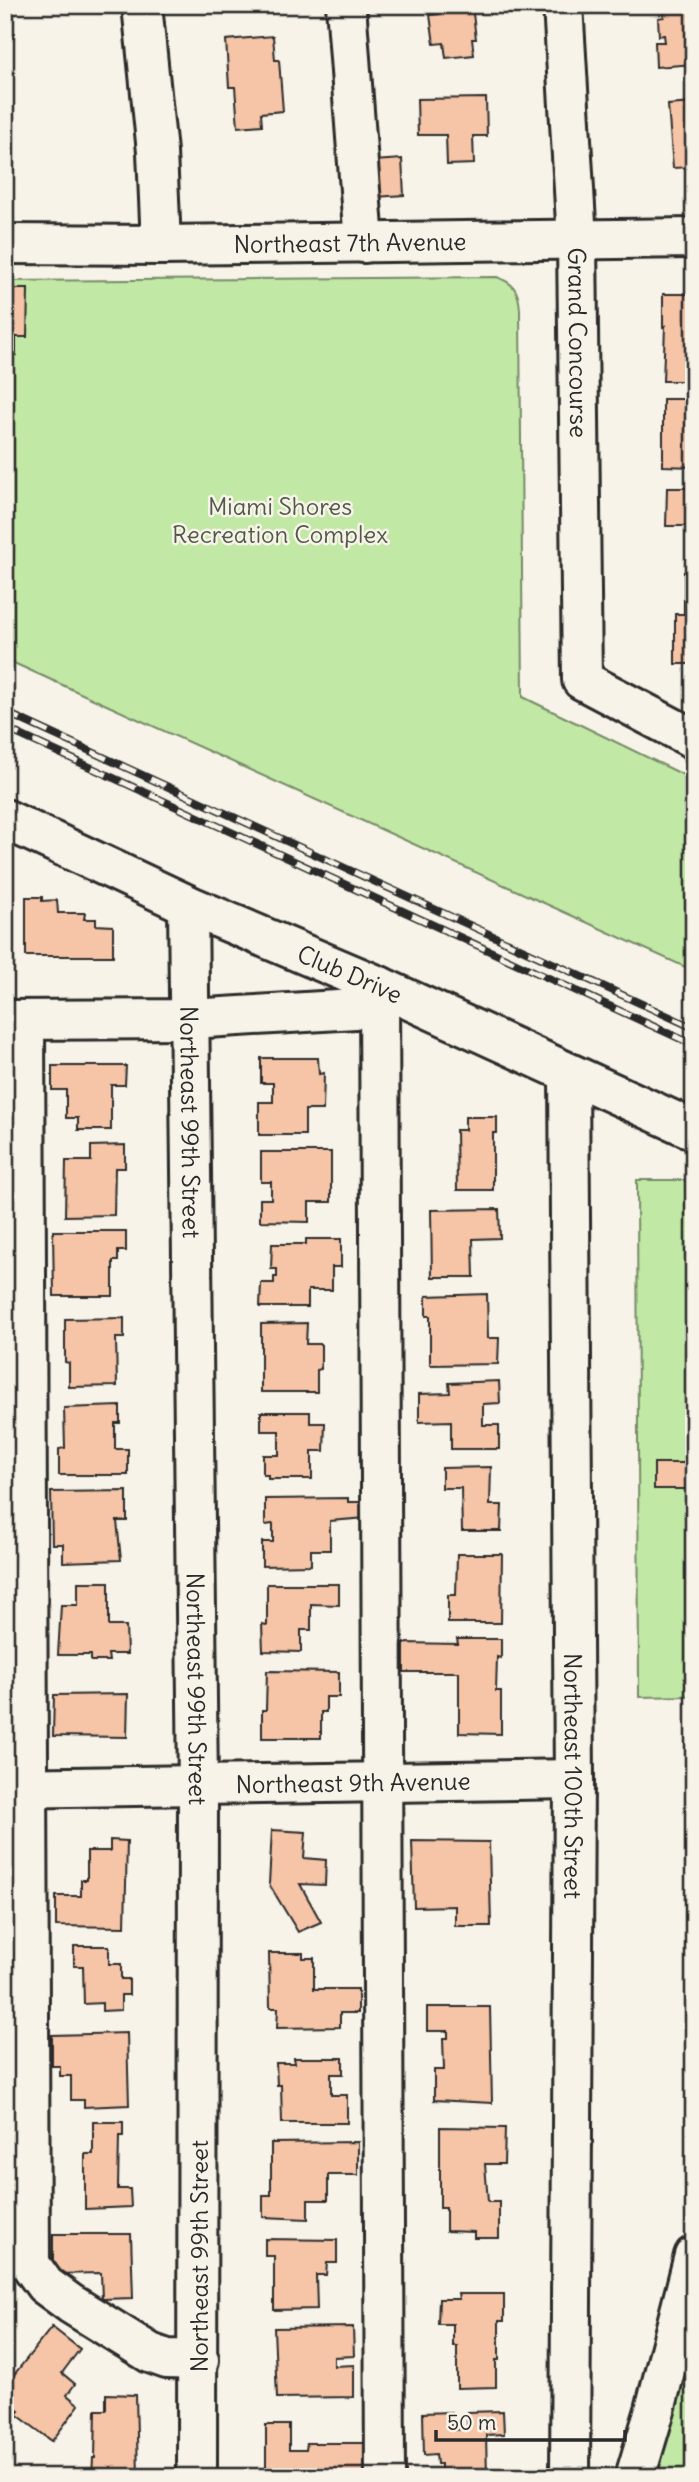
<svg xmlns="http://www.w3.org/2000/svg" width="699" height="2482" font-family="Delius,sans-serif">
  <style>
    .green { fill: #c1e8a4; stroke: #768a68; stroke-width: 2 }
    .building { fill: #f6c4a6; stroke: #2b2b2b; stroke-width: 2 }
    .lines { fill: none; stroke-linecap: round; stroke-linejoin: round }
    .minor-casing { stroke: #2b2b2b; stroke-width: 44 }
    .minor { stroke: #f7f3e8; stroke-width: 38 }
    .rail-casing { stroke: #2b2b2b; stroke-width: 8 }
    .rail { stroke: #f7f3e8; stroke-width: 5; stroke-dasharray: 16; stroke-linecap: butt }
    .labels { text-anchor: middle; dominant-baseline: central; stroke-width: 5; stroke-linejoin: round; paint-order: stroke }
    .street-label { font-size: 24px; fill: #2b2b2b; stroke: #f7f3e8 }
    .park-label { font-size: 24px; fill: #505a49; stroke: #f7f3e8 }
  </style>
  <rect width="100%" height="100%" fill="#f7f3e8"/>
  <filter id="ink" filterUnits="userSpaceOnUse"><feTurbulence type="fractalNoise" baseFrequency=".0143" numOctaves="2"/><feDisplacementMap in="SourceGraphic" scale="14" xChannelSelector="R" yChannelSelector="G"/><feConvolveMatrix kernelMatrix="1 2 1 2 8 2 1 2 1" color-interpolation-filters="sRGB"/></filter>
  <g filter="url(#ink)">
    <path class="green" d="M 497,277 C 514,283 519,291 520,310 L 523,697 L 694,780 L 694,971 L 5,659 L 5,281 Z
      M 637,1180 L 694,1180 L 694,1696 L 639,1697 Z
      M 694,2296 L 694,2477 L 646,2477 Z"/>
    <path class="building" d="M 438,5 L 472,5 L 476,39 L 472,39 L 474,55 L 446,58 L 444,43 L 434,44 L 430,15 L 439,14 Z
      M 663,5 L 694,5 L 694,64 L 656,67 L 655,42 L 665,42 L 664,35 L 659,36 L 658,18 L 664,17 Z
      M 273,36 L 275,60 L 279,60 L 283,111 L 261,113 L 262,125 L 238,127 L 235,87 L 229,87 L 226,40 Z
      M 690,81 L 694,81 L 694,179 L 692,180 L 691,167 L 673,168 L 668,105 L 692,103 Z
      M 486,98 L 487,136 L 473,136 L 474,164 L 447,165 L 446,135 L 418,135 L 417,99 Z
      M 402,159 L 404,195 L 376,197 L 374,161 Z
      M 5,289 L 28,289 L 27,337 L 16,337 L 16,355 L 5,354 Z
      M 663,294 L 694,294 L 694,381 L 663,381 L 665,326 L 663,327 Z
      M 663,399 L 694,399 L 694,467 L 663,466 Z
      M 667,488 L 694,488 L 694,526 L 666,526 Z
      M 684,572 L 694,572 L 694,664 L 675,664 L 675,614 L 684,614 Z
      M 26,897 L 42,897 L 42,901 L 57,900 L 58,913 L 85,913 L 84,919 L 96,919 L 96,925 L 113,926 L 113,956 L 26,956 Z
      M 261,1058 L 318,1058 L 319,1074 L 324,1073 L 323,1110 L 305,1110 L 305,1135 L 259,1135 L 259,1102 L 273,1102 L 273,1083 L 261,1083 Z
      M 52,1066 L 126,1066 L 125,1085 L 111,1085 L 111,1130 L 78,1130 L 78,1118 L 66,1118 L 66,1090 L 52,1090 Z
      M 465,1117 L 497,1117 L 497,1133 L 493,1133 L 493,1190 L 457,1190 L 456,1130 L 465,1130 Z
      M 125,1145 L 125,1168 L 115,1168 L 114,1215 L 65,1216 L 66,1161 L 91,1161 L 91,1146 Z
      M 261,1152 L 331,1152 L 331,1202 L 309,1202 L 309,1222 L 260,1221 L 260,1199 L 271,1199 L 271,1182 L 261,1182 Z
      M 499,1209 L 500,1238 L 473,1239 L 474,1277 L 432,1277 L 431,1210 Z
      M 53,1231 L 126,1231 L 126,1251 L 118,1251 L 118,1261 L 113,1261 L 113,1296 L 54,1296 Z
      M 306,1239 L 341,1239 L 341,1267 L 332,1267 L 332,1290 L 308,1290 L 308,1307 L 260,1307 L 261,1283 L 274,1283 L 274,1277 L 277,1277 L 277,1269 L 271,1269 L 272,1244 L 306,1244 Z
      M 487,1294 L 488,1338 L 499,1338 L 498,1364 L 430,1365 L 430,1316 L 426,1316 L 426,1296 Z
      M 124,1318 L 124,1338 L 116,1338 L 117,1386 L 69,1387 L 69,1363 L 65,1362 L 65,1319 Z
      M 307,1323 L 306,1344 L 321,1344 L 321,1369 L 317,1370 L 317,1392 L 261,1392 L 261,1324 Z
      M 499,1381 L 500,1403 L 483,1404 L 483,1425 L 499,1425 L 499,1449 L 451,1449 L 451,1421 L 419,1422 L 419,1394 L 450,1393 L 449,1383 Z
      M 120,1406 L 120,1423 L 115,1423 L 115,1449 L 128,1449 L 128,1475 L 59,1475 L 59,1449 L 65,1448 L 64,1408 Z
      M 261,1412 L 310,1412 L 310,1423 L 325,1423 L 324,1451 L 312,1451 L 312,1479 L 268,1479 L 268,1475 L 263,1475 L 263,1455 L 279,1455 L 279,1431 L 261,1431 Z
      M 654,1463 L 694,1463 L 694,1489 L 654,1489 Z
      M 491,1467 L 490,1505 L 502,1505 L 501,1531 L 462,1531 L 461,1488 L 442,1488 L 442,1468 Z
      M 127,1491 L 127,1521 L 117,1521 L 121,1560 L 63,1562 L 63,1544 L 52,1544 L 51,1492 Z
      M 348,1498 L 348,1502 L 367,1502 L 367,1518 L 330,1521 L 330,1550 L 311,1550 L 311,1565 L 262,1566 L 262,1542 L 273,1542 L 273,1524 L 265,1525 L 265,1499 Z
      M 457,1554 L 502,1554 L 501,1623 L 448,1623 L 448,1595 L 456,1595 Z
      M 78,1582 L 109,1582 L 109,1626 L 126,1626 L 127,1654 L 108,1654 L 109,1661 L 91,1661 L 91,1655 L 58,1655 L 61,1605 L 78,1605 Z
      M 267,1584 L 339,1584 L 339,1605 L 311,1604 L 311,1630 L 301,1630 L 301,1652 L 263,1651 L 262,1624 L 267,1625 Z
      M 457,1639 L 501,1639 L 501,1658 L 497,1657 L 496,1691 L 501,1691 L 501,1734 L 459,1733 L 459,1672 L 404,1672 L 404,1643 L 458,1644 Z
      M 267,1671 L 339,1672 L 339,1697 L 326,1697 L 326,1712 L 321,1712 L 321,1738 L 262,1738 L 262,1710 L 266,1710 Z
      M 128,1694 L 127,1737 L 53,1736 L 54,1695 Z
      M 272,1830 L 306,1832 L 304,1858 L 326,1860 L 325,1885 L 300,1884 L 321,1922 L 298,1932 L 269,1884 Z
      M 110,1840 L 127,1841 L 125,1927 L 56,1926 L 56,1896 L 81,1896 L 81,1880 L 87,1880 L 87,1851 L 110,1851 Z
      M 412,1841 L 489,1842 L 491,1926 L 455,1926 L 455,1906 L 414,1907 Z
      M 74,1946 L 109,1946 L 109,1964 L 121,1964 L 121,1979 L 129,1979 L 129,1995 L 121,1995 L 121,2010 L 102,2011 L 102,2003 L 84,2004 L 83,1966 L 74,1966 Z
      M 269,1953 L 303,1953 L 303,1958 L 314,1958 L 314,1989 L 358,1989 L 358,2013 L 340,2013 L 340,2027 L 277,2028 L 278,2008 L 270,2008 Z
      M 427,2007 L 490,2007 L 492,2103 L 434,2100 L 434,2070 L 444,2070 L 443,2038 L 448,2038 L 448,2031 L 427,2031 Z
      M 127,2033 L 129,2105 L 84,2107 L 84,2100 L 71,2100 L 71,2076 L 60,2076 L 60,2066 L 52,2066 L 52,2035 Z
      M 294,2058 L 343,2058 L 343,2074 L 331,2074 L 331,2095 L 347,2095 L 347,2123 L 282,2123 L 281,2085 L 277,2085 L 276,2063 L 295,2063 Z
      M 93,2122 L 123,2122 L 123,2136 L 119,2136 L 118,2189 L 130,2189 L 131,2207 L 85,2209 L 85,2154 L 93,2154 Z
      M 440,2127 L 505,2128 L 504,2164 L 485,2164 L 488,2202 L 499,2202 L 499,2238 L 474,2238 L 474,2232 L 446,2231 L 446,2208 L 440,2208 Z
      M 358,2142 L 358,2175 L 328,2175 L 328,2200 L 308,2200 L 308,2219 L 263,2217 L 263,2195 L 271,2195 L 271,2143 Z
      M 53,2234 L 131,2234 L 133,2298 L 102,2299 L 101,2273 L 53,2274 Z
      M 265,2239 L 337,2240 L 337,2263 L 327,2263 L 326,2275 L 316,2275 L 317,2309 L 274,2310 L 274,2256 L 265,2256 Z
      M 458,2294 L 504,2294 L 504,2321 L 499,2321 L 499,2360 L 496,2360 L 496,2387 L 457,2388 L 457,2346 L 453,2346 L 453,2324 L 438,2324 L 439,2299 L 459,2299 Z
      M 52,2327 L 80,2349 L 62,2373 L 75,2384 L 67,2395 L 79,2405 L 52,2441 L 16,2414 L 19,2411 L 5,2400 L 5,2386 Z
      M 353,2327 L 354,2356 L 334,2357 L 334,2366 L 354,2365 L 354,2397 L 277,2398 L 274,2328 Z
      M 106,2394 L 136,2395 L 138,2477 L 92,2477 L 93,2458 L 95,2458 L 96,2410 L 106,2410 Z
      M 503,2411 L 504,2434 L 486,2435 L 487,2477 L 448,2477 L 448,2472 L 441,2472 L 441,2464 L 437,2464 L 436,2454 L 424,2455 L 423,2413 L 451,2412 L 451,2430 L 467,2429 L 467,2412 Z
      M 266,2425 L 289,2425 L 289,2450 L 306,2450 L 307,2443 L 376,2443 L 377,2477 L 266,2477 Z"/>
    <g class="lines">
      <g class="minor-casing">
        <g id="minor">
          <path d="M 142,5 L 157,152 L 161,245"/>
          <path d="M 346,5 L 364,243"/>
          <path id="s1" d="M 563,5 L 577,240 L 582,680 L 694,739"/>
          <path id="s2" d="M 5,244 L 161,245 L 694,238"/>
          <path id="s3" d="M 5,819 L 188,905 L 379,986 L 694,1130"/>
          <path id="s4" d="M 188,905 L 198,1787 L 197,2473"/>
          <path d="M 379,986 L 385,2477"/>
          <path d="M 5,1020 L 190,1019 L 355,1009 L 379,986"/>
          <path d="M 25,1020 L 30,2264 L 45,2285 L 71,2304 L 150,2353 L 167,2359 L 199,2360"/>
          <path id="s5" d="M 569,1074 L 574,1779 L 570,2477"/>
          <path id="s6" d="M 5,1788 L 574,1779"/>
          <path d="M 635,2477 L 655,2410 L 694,2256"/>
        </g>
      </g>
      <use href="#minor" class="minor"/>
      <g class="rail-casing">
        <path id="rail" d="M 5,712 L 694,1028
          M 5,728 L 694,1045"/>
      </g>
      <use href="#rail" class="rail"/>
    </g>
  </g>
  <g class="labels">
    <g class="street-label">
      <text stroke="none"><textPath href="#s2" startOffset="345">Northeast 7th Avenue</textPath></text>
      <text stroke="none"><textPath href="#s1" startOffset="338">Grand Concourse</textPath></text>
      <text stroke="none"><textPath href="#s3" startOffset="378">Club Drive</textPath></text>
      <text stroke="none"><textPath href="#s4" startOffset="217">Northeast 99th Street</textPath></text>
      <text stroke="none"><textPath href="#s4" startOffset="784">Northeast 99th Street</textPath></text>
      <text stroke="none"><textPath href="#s5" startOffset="702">Northeast 100th Street</textPath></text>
      <text stroke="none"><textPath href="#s6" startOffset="348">Northeast 9th Avenue</textPath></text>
      <text transform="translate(199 2256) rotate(-90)">Northeast 99th Street</text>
    </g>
    <g class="park-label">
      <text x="280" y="506">Miami Shores<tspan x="280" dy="28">Recreation Complex</tspan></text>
    </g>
  </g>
  <rect width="699" height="2482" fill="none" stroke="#f7f3e8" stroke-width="28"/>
  <rect x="14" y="14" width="671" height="2454" fill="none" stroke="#2b2b2b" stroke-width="2.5" filter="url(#ink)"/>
  <path d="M436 2430v10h189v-10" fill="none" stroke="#2b2b2b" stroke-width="3.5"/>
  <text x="447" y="2430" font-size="21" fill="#2b2b2b" stroke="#f7f3e8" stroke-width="5" paint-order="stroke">50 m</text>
</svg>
